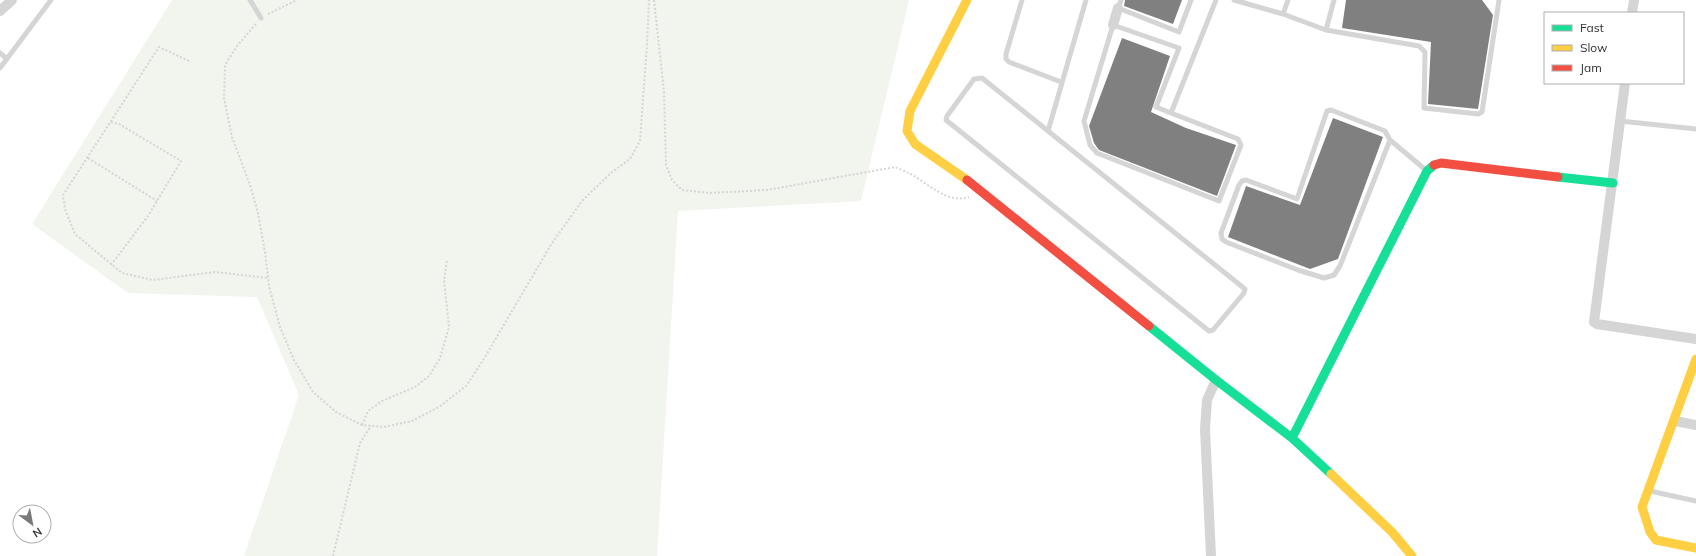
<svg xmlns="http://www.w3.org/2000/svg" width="1696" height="556" font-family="Mulish,sans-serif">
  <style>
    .green { fill: #f1f5ee }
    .building { fill: #808080 }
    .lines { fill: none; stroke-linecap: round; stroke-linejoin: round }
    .path { stroke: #d5d5d5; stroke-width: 2; stroke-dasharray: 2 2; stroke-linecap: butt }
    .lane { stroke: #d5d5d5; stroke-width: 5 }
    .street { stroke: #d5d5d5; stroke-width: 10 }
    .fast { stroke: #16e098; stroke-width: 9 }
    .slow { stroke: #ffcf43; stroke-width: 9 }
    .jam { stroke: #f24e42; stroke-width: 9 }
  </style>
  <rect width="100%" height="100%" fill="#fff"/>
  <path class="green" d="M 172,0 L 909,0 L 861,201 L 678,211 L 657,556 L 244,556 L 299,395 L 257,297 L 128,293 L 32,224 Z"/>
  <path class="building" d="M 1125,0 L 1182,0 L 1173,24 L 1124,6 Z
    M 1346,0 L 1482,0 L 1493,15 L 1478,109 L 1428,104 L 1431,42 L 1342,28 Z
    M 1122,38 L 1170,56 L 1151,112 L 1186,128 L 1236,145 L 1217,196 L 1099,150 L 1094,143 L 1089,126 Z
    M 1333,118 L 1383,137 L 1338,259 L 1310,269 L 1228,237 L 1246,186 L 1300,205 Z"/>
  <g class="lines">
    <path class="path" d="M 654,0 L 664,92 L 666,165 L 672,180 L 682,190 L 710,193 L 767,190 L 895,167 C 899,169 905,171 909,173 C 928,183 946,204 969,197
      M 268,14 L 297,0
      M 256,24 L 237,46 L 225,65 L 224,98 L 232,137 L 250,185 L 258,213 L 265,252 L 269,286 L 280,327 L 294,360 L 313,392 L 336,412 L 362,425 L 384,427 L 412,421 L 439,407 L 466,386 L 482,362 L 552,243 L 582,201 L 612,172 L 630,159 L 640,141 L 647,45 L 649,0
      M 189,61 L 159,47 L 63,195 L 65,209 L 75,234 L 122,273 L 153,280 L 215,272 L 268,278
      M 111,122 L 119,124 L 181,161 L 148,216 L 111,265
      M 88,158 L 157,201
      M 362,425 L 368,411 L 382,401 L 415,387 L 429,376 L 440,358 L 449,327 L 444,280 L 447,260
      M 333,556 L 360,443 L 371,426"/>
    <path class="lane" d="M 250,0 L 261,18
      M 1022,0 L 1006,54 L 1006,59 L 1009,62 L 1061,82
      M 1121,0 L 1118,8 L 1179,32 L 1191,0
      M 1234,0 L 1283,14 L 1326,30 L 1419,46 L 1425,52 L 1424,108 L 1478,114 L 1482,112 L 1499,0
      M 1283,14 L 1288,0
      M 1326,30 L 1334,0
      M 0,53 L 7,59
      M 0,68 L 51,0
      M 1171,113 L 1156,107 L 1179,48 L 1113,25 L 1084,121 L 1090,145 L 1097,153 L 1219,201 L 1241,145 L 1238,139 L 1171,113 L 1216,0
      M 1620,121 L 1696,129
      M 1048,131 L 1245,289 L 1244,293 L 1213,330 L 1209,331 L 946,120 L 947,116 L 974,79 L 982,78 L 1048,131 L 1086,0
      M 1390,140 L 1340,266 L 1334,275 L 1324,278 L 1298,270 L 1226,242 L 1222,239 L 1221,233 L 1239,185 L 1242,181 L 1246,180 L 1297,199 L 1327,111 L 1331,110 L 1385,131 L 1390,140 L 1427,171
      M 1650,491 L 1696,501"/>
    <path class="street" d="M 0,11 L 12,0
      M 1632,13 L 1634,0
      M 1113,25 L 1118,8
      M 1625,83 L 1594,322 L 1597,324 L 1696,339
      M 1675,421 L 1696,425
      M 1211,556 L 1205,429 L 1207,400 L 1216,380"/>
    <path class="fast" d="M 1558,177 L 1613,183
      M 1149,326 L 1216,380 L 1292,438 L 1331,474
      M 1292,438 L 1427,171 L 1434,165"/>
    <path class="slow" d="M 967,0 L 910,111 L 907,131 L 915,144 L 967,180
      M 1696,359 L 1642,507 L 1650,532 L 1656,540 L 1696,548
      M 1331,474 L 1392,532 L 1412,556"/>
    <path class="jam" d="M 1434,165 L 1441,163 L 1558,177
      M 967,180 L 1149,326"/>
  </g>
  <rect x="1544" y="12" width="140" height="72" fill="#ffffff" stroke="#adadad"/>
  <rect x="1552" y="25" width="20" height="6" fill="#16e098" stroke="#adadad"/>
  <text x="1580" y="32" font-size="12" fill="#313131">Fast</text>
  <rect x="1552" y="45" width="20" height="6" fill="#ffcf43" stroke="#adadad"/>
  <text x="1580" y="52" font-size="12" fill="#313131">Slow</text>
  <rect x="1552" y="65" width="20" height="6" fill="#f24e42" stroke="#adadad"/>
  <text x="1580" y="72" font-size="12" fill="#313131">Jam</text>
  <g transform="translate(32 524) rotate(148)"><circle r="19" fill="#ffffff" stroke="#adadad"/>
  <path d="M0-3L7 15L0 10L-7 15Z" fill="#797979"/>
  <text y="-6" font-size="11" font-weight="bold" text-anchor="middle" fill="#313131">N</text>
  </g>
</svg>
